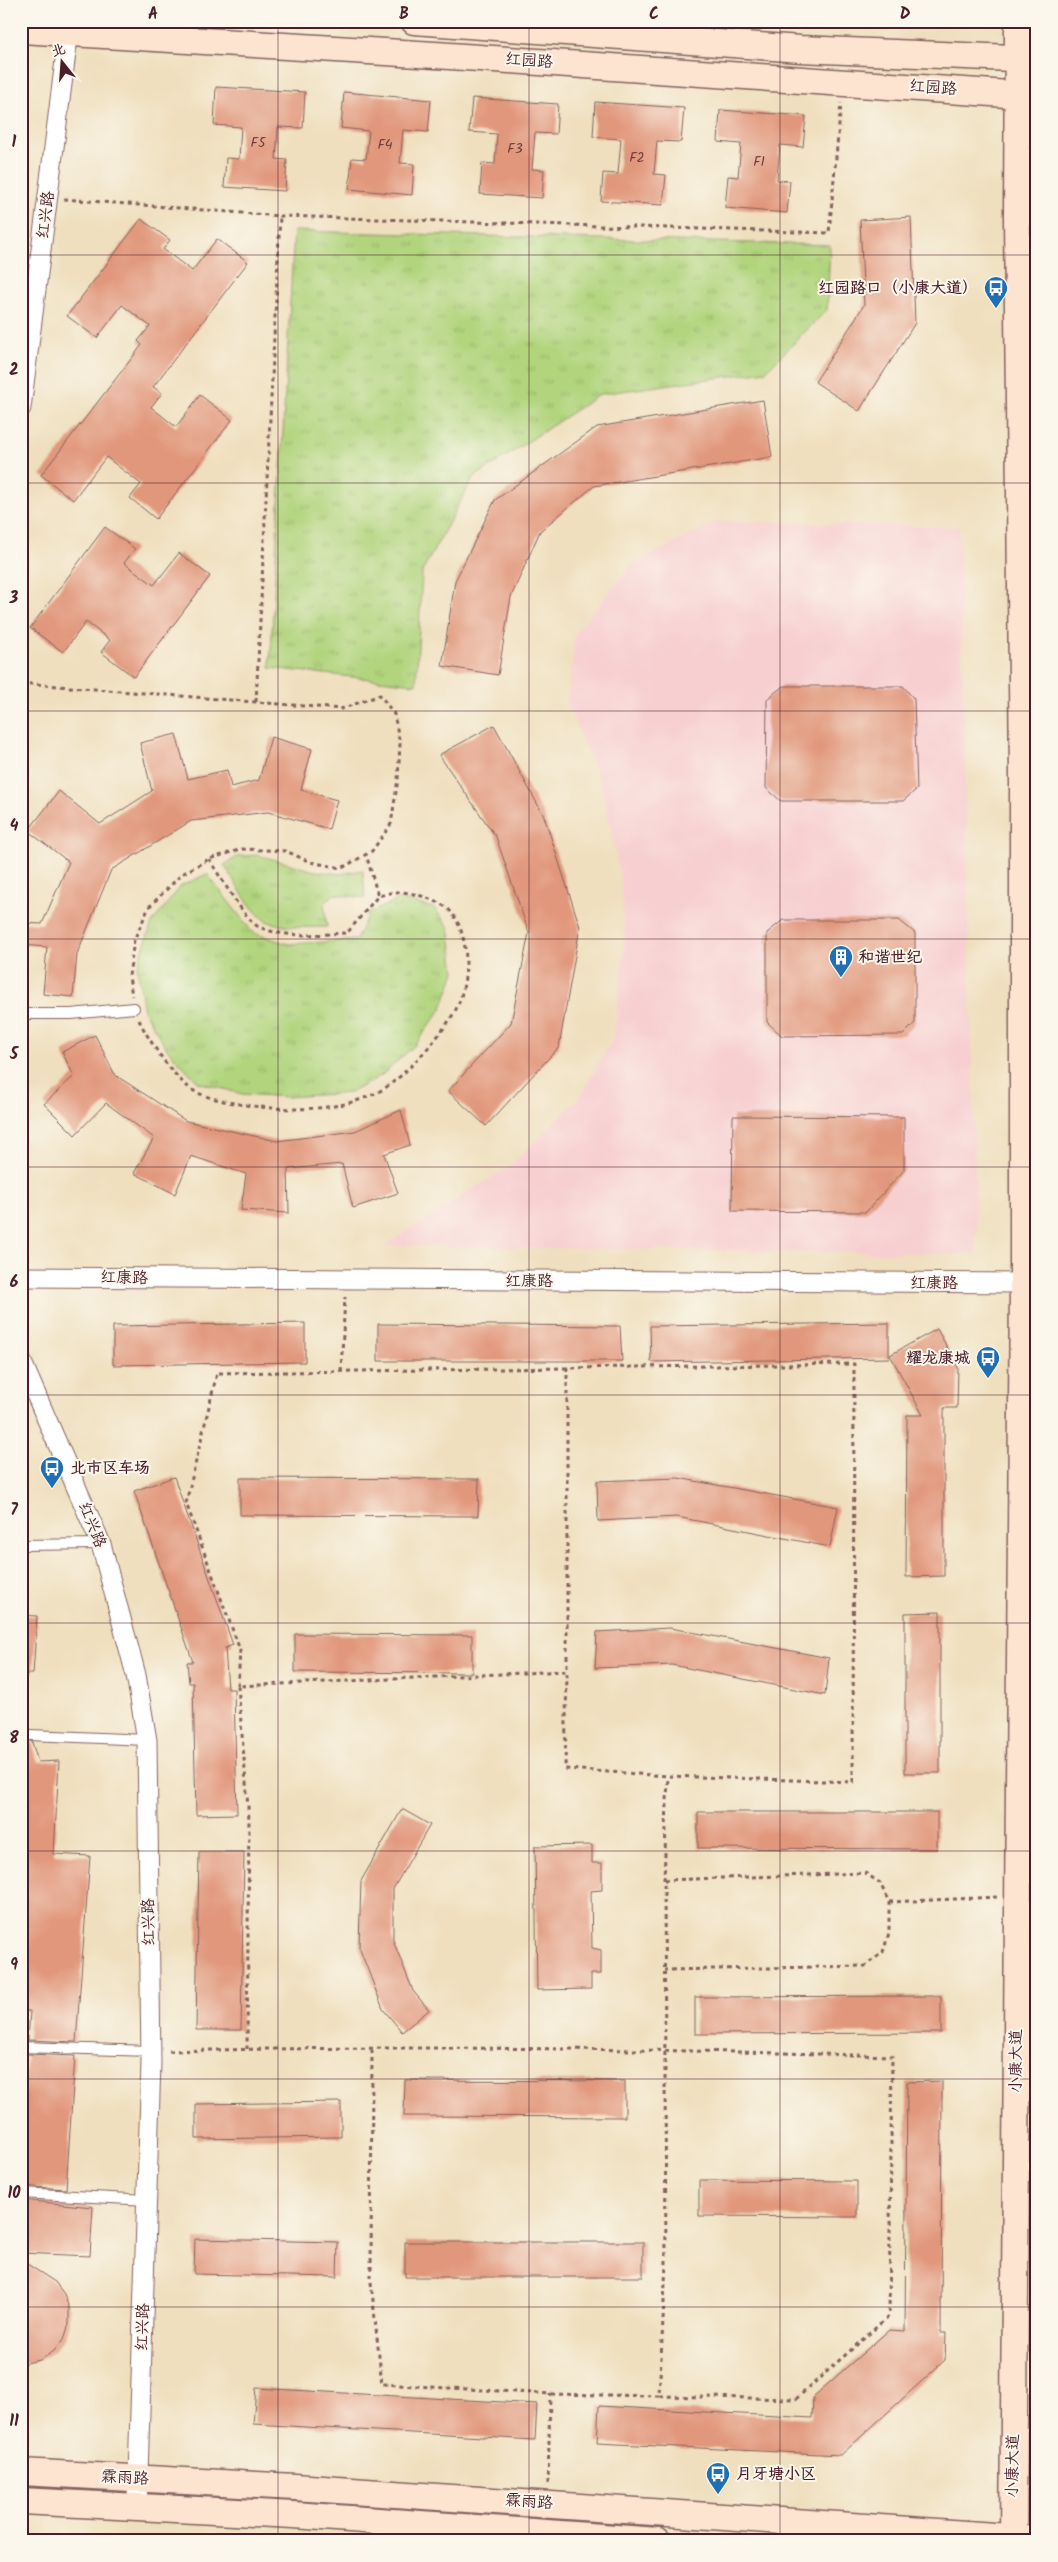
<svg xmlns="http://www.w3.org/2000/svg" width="1058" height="2562" font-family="Kalam,'LXGW WenKai TC',sans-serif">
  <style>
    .built { fill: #f7cfd0 }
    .grass { fill: url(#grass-tufts); stroke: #7e7a54 }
    .building { fill: #e1977b }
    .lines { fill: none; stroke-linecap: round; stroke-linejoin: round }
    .service-casing { stroke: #84625e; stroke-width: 12 }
    .minor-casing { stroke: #84625e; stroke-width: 21 }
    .tertiary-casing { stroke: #84625e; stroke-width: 26 }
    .secondary-casing { stroke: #84625e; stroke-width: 29 }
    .path { stroke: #84625e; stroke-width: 3; stroke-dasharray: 4 4; stroke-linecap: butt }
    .service { stroke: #fff; stroke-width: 10 }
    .minor { stroke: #fff; stroke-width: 19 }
    .tertiary { stroke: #fff; stroke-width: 24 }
    .secondary { stroke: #fde4d0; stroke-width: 26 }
    .grid { fill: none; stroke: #4a1f2b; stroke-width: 1; stroke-opacity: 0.55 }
    .labels { text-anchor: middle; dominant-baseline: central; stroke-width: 4; stroke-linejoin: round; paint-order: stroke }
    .number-label { font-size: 14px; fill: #703d3f }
    .street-label { font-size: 16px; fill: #4a1f2b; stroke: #fbf7ec }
    .poi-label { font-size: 16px; font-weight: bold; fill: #4a1f2b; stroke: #fbf7ec; text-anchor: start }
    .neatline { fill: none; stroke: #4a1f2b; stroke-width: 2 }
    .grid-label { font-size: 16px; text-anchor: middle; font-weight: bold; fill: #4a1f2b }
  </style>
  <defs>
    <pattern id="grass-tufts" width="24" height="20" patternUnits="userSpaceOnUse" patternTransform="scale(1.25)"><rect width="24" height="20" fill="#b1d47d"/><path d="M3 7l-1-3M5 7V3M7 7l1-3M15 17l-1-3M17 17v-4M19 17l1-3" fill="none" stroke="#9ab66c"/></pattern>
  </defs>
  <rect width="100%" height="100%" fill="#fbf7ec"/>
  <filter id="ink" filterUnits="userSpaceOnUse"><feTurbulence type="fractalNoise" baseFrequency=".02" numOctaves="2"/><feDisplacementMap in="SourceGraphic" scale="10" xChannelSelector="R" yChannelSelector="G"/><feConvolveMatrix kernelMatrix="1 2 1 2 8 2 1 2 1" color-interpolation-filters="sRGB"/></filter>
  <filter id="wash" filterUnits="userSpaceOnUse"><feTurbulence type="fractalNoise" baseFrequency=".0096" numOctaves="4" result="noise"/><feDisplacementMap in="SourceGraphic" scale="20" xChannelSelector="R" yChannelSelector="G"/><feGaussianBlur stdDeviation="1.12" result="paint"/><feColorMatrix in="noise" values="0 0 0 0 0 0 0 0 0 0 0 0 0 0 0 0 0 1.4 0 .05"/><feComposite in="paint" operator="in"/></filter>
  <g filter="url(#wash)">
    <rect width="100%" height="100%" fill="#efdfbe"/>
    <path class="built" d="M 718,521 L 959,527 L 977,1254 L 384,1246 L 511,1165 L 580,1097 L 614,1037 L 625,941 L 621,880 L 602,786 L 567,703 L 575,633 L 633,564 Z"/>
    <path class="grass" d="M 294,231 L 830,245 L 827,310 L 766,371 L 600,394 L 473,478 L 422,572 L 416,684 L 270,668 Z
      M 258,855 L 315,871 L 339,874 L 363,870 L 365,898 L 334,894 L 324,903 L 327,927 C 308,927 288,929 269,922 C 254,917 233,879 224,865 L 239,856 Z
      M 207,874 L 253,933 L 288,944 L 356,940 L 369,913 L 400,899 L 434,908 L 449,927 L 455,972 L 442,1008 L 415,1045 L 382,1075 L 350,1093 L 287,1097 L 242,1094 L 198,1082 L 167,1049 L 144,1011 L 137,967 L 152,923 L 181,886 Z"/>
    <g id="blocks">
      <path class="building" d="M 216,87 L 305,92 L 303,128 L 278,127 L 276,159 L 287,160 L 285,191 L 224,187 L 226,158 L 239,159 L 241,127 L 214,125 Z
        M 344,92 L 431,100 L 428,132 L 403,130 L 400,163 L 414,164 L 412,195 L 349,189 L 352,158 L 366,159 L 369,131 L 341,128 Z
        M 472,98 L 558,104 L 556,134 L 535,133 L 532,169 L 544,170 L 542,198 L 480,194 L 482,163 L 495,164 L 497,134 L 469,132 Z
        M 595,102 L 684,108 L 681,142 L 657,141 L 654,174 L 666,175 L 663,205 L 601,201 L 603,173 L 618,174 L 621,139 L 593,137 Z
        M 720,110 L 806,116 L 803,147 L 780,145 L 777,180 L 790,181 L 787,213 L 725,208 L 728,176 L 738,177 L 741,144 L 718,142 Z
        M 911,217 L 915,323 L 859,411 L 815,382 L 864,305 L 860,220 Z
        M 141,219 L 170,240 L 163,249 L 192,271 L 217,239 L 248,262 L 153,387 L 162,393 L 151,407 L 176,427 L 200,395 L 232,420 L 156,519 L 130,498 L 141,484 L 106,457 L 73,500 L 41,475 L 142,345 L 138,341 L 150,326 L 122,305 L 97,338 L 67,316 Z
        M 763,400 L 772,457 L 594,486 L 540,531 L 511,597 L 498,675 L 442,666 L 455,581 L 495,500 L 597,427 Z
        M 105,527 L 135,549 L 124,563 L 154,585 L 179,553 L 210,576 L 134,677 L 101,652 L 110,640 L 86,622 L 63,652 L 30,628 Z
        M 783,686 L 903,686 L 914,699 L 917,789 L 903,801 L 781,801 L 766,788 L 767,699 Z
        M 494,725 L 544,816 L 580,927 L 559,1047 L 486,1126 L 448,1091 L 511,1023 L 529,933 L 496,837 L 439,755 Z
        M 176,734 L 188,779 L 227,770 L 231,787 L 259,780 L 271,737 L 312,749 L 301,790 L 337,800 L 329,829 L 268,812 L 191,821 L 111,870 L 77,954 L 73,997 L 43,994 L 47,947 L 21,945 L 21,923 L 42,924 L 69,862 L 28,831 L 59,791 L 100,824 L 152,791 L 140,743 Z
        M 783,920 L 899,920 L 915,933 L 915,1023 L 903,1035 L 782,1036 L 767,1022 L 767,933 Z
        M 95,1035 L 115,1075 L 186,1121 L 277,1141 L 355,1131 L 401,1110 L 410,1145 L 384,1154 L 398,1193 L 353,1208 L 342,1164 L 288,1169 L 289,1213 L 241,1210 L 246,1174 L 191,1156 L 175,1194 L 134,1173 L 154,1138 L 106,1103 L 75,1135 L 44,1104 L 74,1076 L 62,1052 Z
        M 733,1116 L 904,1117 L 904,1170 L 866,1212 L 732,1211 Z
        M 305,1323 L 305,1362 L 113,1365 L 113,1326 Z
        M 889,1323 L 889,1358 L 651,1362 L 650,1326 Z
        M 378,1324 L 620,1326 L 622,1361 L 378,1361 Z
        M 937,1329 L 958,1367 L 957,1408 L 944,1408 L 944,1576 L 906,1577 L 907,1415 L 923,1415 L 890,1355 Z
        M 174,1477 L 233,1645 L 225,1648 L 228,1689 L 234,1689 L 237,1814 L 196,1815 L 193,1683 L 189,1683 L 187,1662 L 193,1662 L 134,1491 Z
        M 240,1478 L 479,1479 L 478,1516 L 240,1515 Z
        M 678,1478 L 838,1507 L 830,1547 L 677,1517 L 598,1521 L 597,1481 Z
        M 940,1612 L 940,1773 L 905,1773 L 905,1613 Z
        M 21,1615 L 37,1616 L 33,1674 L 21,1674 Z
        M 670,1628 L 829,1658 L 825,1695 L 672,1665 L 595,1668 L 597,1632 Z
        M 295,1634 L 472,1635 L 472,1673 L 295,1672 Z
        M 25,1719 L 28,1729 L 24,1732 L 24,1738 L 32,1742 L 38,1762 L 59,1761 L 54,1854 L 90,1856 L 76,2042 L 28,2040 L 30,2011 L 21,2011 L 21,1720 Z
        M 402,1809 L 430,1825 L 393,1889 L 393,1940 L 413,1991 L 429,2010 L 402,2032 L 383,2009 L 359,1947 L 361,1881 Z
        M 698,1812 L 937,1812 L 937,1849 L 698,1848 Z
        M 592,1845 L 592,1863 L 602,1863 L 602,1890 L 591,1891 L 592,1948 L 601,1950 L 601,1974 L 591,1974 L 591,1989 L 537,1990 L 535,1846 Z
        M 199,1852 L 244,1852 L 241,2030 L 196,2030 Z
        M 941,1996 L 941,2033 L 695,2034 L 695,1997 Z
        M 27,2054 L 75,2056 L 66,2189 L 21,2186 L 21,2134 Z
        M 405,2080 L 625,2081 L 625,2117 L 404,2116 Z
        M 942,2081 L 941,2333 L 946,2333 L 945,2360 L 841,2455 L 597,2443 L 599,2406 L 812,2418 L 813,2397 L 889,2330 L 905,2331 L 907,2082 Z
        M 341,2102 L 341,2137 L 196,2139 L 196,2104 Z
        M 699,2180 L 857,2181 L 857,2217 L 699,2216 Z
        M 21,2200 L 93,2207 L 90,2256 L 21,2253 Z
        M 195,2239 L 338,2242 L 337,2277 L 194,2274 Z
        M 405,2242 L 643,2242 L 643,2277 L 405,2277 Z
        M 21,2260 L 55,2282 L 64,2294 L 69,2308 L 69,2324 L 64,2339 L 54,2351 L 40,2360 L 21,2364 Z
        M 256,2388 L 537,2404 L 535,2440 L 253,2424 Z"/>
    </g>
  </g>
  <g filter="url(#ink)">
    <use href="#blocks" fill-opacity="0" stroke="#84625e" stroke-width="1"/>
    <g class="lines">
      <g class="service-casing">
        <path id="service" d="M 698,40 L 699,21
          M 21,1014 L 71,1014 L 134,1008
          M 21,1545 L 101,1544
          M 30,1735 L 147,1740
          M 21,2047 L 151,2051
          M 1017,2077 L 1037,2080
          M 21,2193 L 147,2200"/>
      </g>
      <g class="minor-casing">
        <path id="minor" d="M 21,408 L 70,21
          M 21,1277 L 1037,1283
          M 21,1360 L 101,1544 L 136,1675 L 147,1740 L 151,2062 L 137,2507
          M 403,2541 L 403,2523"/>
      </g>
      <g class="tertiary-casing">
        <path id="tertiary" d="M 1019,431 L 1037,431"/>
      </g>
      <g class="secondary-casing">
        <path id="secondary" d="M 414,21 L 800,49 L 1037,59
          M 21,30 L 435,55 L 1037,96
          M 21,2472 L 295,2487 L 1037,2539
          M 21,2501 L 294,2515 L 658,2541
          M 1013,2541 L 1023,1283 L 1023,774 L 1017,217 L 1018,21"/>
      </g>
      <path class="path" d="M 64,199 L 280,216 L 829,233 L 841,103
        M 21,683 L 341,709 L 380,695 L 394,714 L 400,744 L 398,779 L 391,824 L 372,851 L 342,868 L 310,862 L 286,851 L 242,849 L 209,859 L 182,874 L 149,907 L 134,940 L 129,976 L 132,996
        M 256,702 L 280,216
        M 209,859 C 218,873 245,920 259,927 C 286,939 319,934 347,933 L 378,896 L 366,854
        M 139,1020 C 149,1041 177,1084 198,1093 C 217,1101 242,1105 261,1107 C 301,1111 344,1110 380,1091 C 404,1078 447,1030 458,1005 C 469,977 470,938 452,913 C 443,901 411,891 397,892 C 391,892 384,895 378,896
        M 567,1368 L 217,1373 L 186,1503 L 240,1650 L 238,1686 L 567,1671 L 565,1769 L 668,1776 L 853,1782 L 854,1364 L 567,1368 L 567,1671
        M 341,1371 L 345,1297
        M 238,1686 L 249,1819 L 247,2049
        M 664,1880 L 865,1873 L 880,1883 L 889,1902 L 889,1933 L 883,1952 L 865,1966 L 665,1970
        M 889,1902 L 998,1897
        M 372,2050 L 371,2282 L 382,2384 L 550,2394 L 659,2396 L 666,2264 L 664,1880 L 668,1776
        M 169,2051 C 410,2045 651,2049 892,2056 L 889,2316 L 796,2399 L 659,2396
        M 548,2484 L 550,2394"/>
      <use href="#service" class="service"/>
      <use href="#minor" class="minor"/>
      <use href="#tertiary" class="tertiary"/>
      <use href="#secondary" class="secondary"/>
    </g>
  </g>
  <path class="grid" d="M 278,21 L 278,2541M 529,21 L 529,2541M 780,21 L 780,2541M 21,255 L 1037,255M 21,483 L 1037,483M 21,711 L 1037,711M 21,939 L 1037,939M 21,1167 L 1037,1167M 21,1395 L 1037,1395M 21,1623 L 1037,1623M 21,1851 L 1037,1851M 21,2079 L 1037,2079M 21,2307 L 1037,2307"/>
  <defs>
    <g id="bus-pin" transform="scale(1.25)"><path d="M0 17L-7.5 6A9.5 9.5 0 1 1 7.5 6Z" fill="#1f6fb2" stroke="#fbf7ec"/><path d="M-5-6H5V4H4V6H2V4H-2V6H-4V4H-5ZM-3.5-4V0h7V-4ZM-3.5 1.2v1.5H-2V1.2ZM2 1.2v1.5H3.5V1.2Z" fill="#fff"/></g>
    <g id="building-pin" transform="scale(1.25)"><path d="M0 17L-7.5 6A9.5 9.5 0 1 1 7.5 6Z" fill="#1f6fb2" stroke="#fbf7ec"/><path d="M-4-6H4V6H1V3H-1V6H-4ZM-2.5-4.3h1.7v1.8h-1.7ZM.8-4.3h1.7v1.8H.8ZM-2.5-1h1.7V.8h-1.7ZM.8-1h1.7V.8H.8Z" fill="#fff"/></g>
  </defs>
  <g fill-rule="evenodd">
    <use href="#bus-pin" x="996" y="288"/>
    <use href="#building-pin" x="841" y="957"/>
    <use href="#bus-pin" x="988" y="1358"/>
    <use href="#bus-pin" x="52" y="1468"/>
    <use href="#bus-pin" x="718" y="2474"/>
  </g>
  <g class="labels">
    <g class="number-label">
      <text x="258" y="143">F5</text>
      <text x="385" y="145">F4</text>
      <text x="515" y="149">F3</text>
      <text x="637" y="158">F2</text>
      <text x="759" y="162">F1</text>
    </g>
    <g class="street-label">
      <text transform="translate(529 61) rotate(4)">红园路</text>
      <text transform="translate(933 88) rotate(4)">红园路</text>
      <text transform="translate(46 215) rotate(-83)">红兴路</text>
      <text transform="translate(124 1278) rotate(1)">红康路</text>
      <text x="529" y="1281">红康路</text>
      <text x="934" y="1283">红康路</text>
      <text transform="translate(92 1525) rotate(68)">红兴路</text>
      <text transform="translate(149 1922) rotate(-91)">红兴路</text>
      <text transform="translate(1016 2061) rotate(-90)">小康大道</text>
      <text transform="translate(143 2327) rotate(-88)">红兴路</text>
      <text transform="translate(1013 2466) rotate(-89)">小康大道</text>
      <text transform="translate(125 2478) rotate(3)">霖雨路</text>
      <text transform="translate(529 2502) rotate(4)">霖雨路</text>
    </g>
    <g class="poi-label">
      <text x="978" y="288" text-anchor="end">红园路口（小康大道）</text>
      <text x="858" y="957">和谐世纪</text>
      <text x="970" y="1358" text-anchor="end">耀龙康城</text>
      <text x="70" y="1468">北市区车场</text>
      <text x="736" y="2474">月牙塘小区</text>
    </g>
  </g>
  <rect width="1058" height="2562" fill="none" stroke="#fbf7ec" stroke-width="55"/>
  <g transform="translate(62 62) rotate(343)" stroke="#fbf7ec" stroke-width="4" paint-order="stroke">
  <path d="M0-4L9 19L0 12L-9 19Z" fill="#4a1f2b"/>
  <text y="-8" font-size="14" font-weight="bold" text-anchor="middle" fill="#4a1f2b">北</text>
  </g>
  <rect x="28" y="28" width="1002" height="2506" class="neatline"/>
  <g class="grid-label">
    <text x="153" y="19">A</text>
    <text x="404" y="19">B</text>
    <text x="654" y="19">C</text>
    <text x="905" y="19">D</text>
    <text x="14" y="147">1</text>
    <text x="14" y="375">2</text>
    <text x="14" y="603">3</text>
    <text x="14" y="831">4</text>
    <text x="14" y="1059">5</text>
    <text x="14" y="1287">6</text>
    <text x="14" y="1515">7</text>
    <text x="14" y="1743">8</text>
    <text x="14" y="1970">9</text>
    <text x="14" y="2198">10</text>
    <text x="14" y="2426">11</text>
  </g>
</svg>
